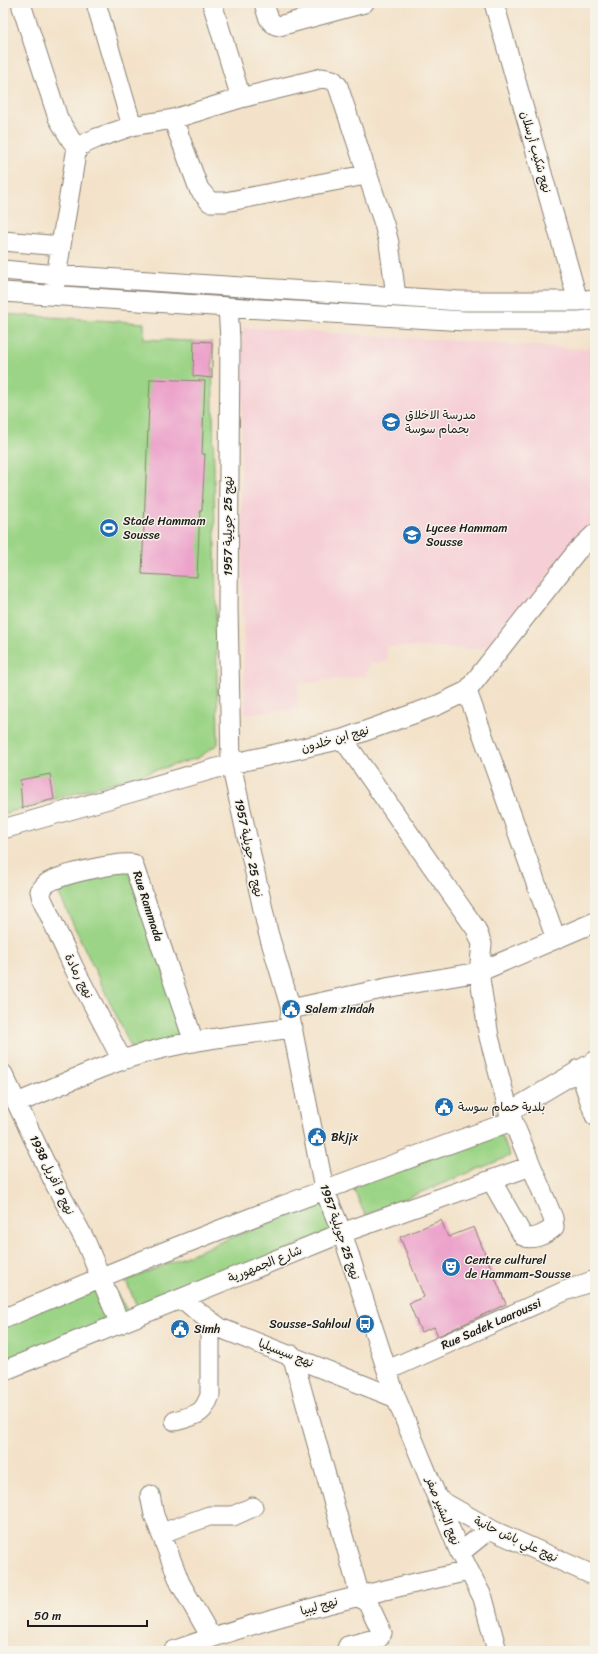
<svg xmlns="http://www.w3.org/2000/svg" width="598" height="1654" font-family="Sriracha,'Playpen Sans Arabic',sans-serif">
  <style>
    .built { fill: #f6cfd6 }
    .green { fill: #9bd486; stroke: #5c7851 }
    .building { fill: #eca2cb }
    .lines { fill: none; stroke-linecap: round; stroke-linejoin: round }
    .minor-casing { stroke: #887f72; stroke-width: 21 }
    .minor { stroke: #fff; stroke-width: 19 }
    .labels { text-anchor: middle; dominant-baseline: central; stroke-width: 3; stroke-linejoin: round; paint-order: stroke }
    .street-label { font-size: 12px; fill: #1c1c1c; stroke: #f7f3e8 }
    .poi-label { font-size: 12px; fill: #1c1c1c; stroke: #f7f3e8; text-anchor: start }
  </style>
  <rect width="100%" height="100%" fill="#f7f3e8"/>
  <filter id="ink" filterUnits="userSpaceOnUse"><feTurbulence type="fractalNoise" baseFrequency=".025" numOctaves="2"/><feDisplacementMap in="SourceGraphic" scale="8" xChannelSelector="R" yChannelSelector="G"/><feConvolveMatrix kernelMatrix="1 2 1 2 8 2 1 2 1" color-interpolation-filters="sRGB"/></filter>
  <filter id="wash" filterUnits="userSpaceOnUse"><feTurbulence type="fractalNoise" baseFrequency=".012" numOctaves="4" result="noise"/><feDisplacementMap in="SourceGraphic" scale="16" xChannelSelector="R" yChannelSelector="G"/><feGaussianBlur stdDeviation="0.9" result="paint"/><feColorMatrix in="noise" values="0 0 0 0 0 0 0 0 0 0 0 0 0 0 0 0 0 1.4 0 .05"/><feComposite in="paint" operator="in"/></filter>
  <g filter="url(#wash)">
    <rect width="100%" height="100%" fill="#f3e2c9"/>
    <path class="built" d="M 243,327 L 582,349 L 595,346 L 595,524 L 570,546 L 500,639 L 481,649 L 386,646 L 388,662 L 370,663 L 366,676 L 298,684 L 298,709 L 245,714 L 241,492 Z"/>
    <path class="green" d="M 3,314 L 144,323 L 144,339 L 212,342 L 218,744 L 198,758 L 3,814 Z
      M 125,858 L 187,1040 L 132,1049 L 51,877 Z
      M 498,1127 L 510,1156 L 365,1215 L 352,1185 Z
      M 323,1200 L 334,1230 L 139,1311 L 126,1281 Z
      M 107,1277 L 136,1325 L 3,1379 L 3,1326 Z"/>
    <g id="blocks">
      <path class="building" d="M 194,341 L 212,342 L 212,378 L 193,376 Z
        M 150,379 L 205,381 L 202,454 L 205,454 L 202,510 L 200,510 L 197,577 L 142,574 Z
        M 50,774 L 54,799 L 22,808 L 20,780 Z
        M 441,1220 L 448,1237 L 474,1227 L 506,1304 L 438,1336 L 434,1327 L 421,1332 L 409,1303 L 424,1297 L 400,1237 Z"/>
    </g>
  </g>
  <g filter="url(#ink)">
    <use href="#blocks" fill-opacity="0" stroke="#887f72" stroke-width="1"/>
    <g class="lines">
      <g class="minor-casing">
        <path id="minor" d="M 22,3 L 22,7 L 58,118 L 71,140 L 77,147
          M 96,3 L 132,126
          M 212,3 L 241,98
          M 264,3 C 267,13 268,24 279,26 L 364,3
          M 494,3 L 578,301
          M 173,119 L 199,189 L 210,202 L 225,202 L 360,176
          M 3,241 L 61,246
          M 3,270 L 57,275 L 460,301 L 578,301 L 595,299
          M 3,292 L 228,307 L 465,321 L 580,321 L 595,319
          M 53,295 L 77,147 L 97,138 L 132,126 L 173,119 L 241,98 L 322,78 L 333,80 L 338,86 L 384,224 L 389,243 L 396,296
          M 228,307 L 230,339 L 228,607 L 231,764 L 268,932 L 291,1009 L 290,1017 L 324,1189 L 342,1233 L 396,1398 L 460,1553 L 483,1598 L 497,1651
          M 467,691 L 556,939
          M 343,739 L 476,929 L 482,944 L 479,972 L 489,1037 L 509,1112 L 553,1218 L 554,1227 C 546,1234 533,1241 523,1236 L 491,1180
          M 3,829 L 231,764 L 343,739 L 438,705 L 467,691 L 577,551 L 595,534
          M 291,1009 L 391,987 L 479,972 L 595,922
          M 122,1060 L 74,968 L 42,899 L 40,891 C 43,888 45,884 49,882 C 64,874 116,862 133,864 L 194,1042
          M 579,1069 L 595,1116
          M 3,1074 L 55,1184 L 85,1240 L 120,1324
          M 17,1103 C 64,1084 110,1061 160,1049 C 203,1038 248,1034 293,1028
          M 509,1112 L 595,1061
          M 182,1298 L 197,1311 L 220,1328 L 396,1398
          M 3,1319 C 170,1246 341,1183 512,1121
          M 292,1355 L 360,1596 L 369,1605 L 382,1633 L 379,1638 L 348,1646 L 346,1651
          M 388,1370 L 565,1291 L 595,1280
          M 3,1371 L 342,1233 L 531,1166
          M 175,1421 C 195,1415 203,1416 210,1395 L 210,1321
          M 150,1495 L 154,1515 L 180,1583 L 211,1637
          M 438,1499 L 494,1531 L 595,1576
          M 162,1533 L 209,1516 L 233,1516 L 253,1507
          M 460,1553 L 482,1535 L 488,1528
          M 173,1651 C 269,1616 369,1593 469,1571"/>
      </g>
      <use href="#minor" class="minor"/>
    </g>
  </g>
  <defs>
    <g id="school-disc" transform="scale(1)"><circle r="9.5" fill="#1f6fb2" stroke="#f7f3e8"/><path d="M0-5L7-2L0 1L-7-2ZM-4 1L0 2.5L4 1V4Q0 6-4 4Z" fill="#fff"/></g>
    <g id="stadium-disc" transform="scale(1)"><circle r="9.5" fill="#1f6fb2" stroke="#f7f3e8"/><path d="M0-5a6.5 5 0 1 0 0 10a6.5 5 0 1 0 0-10ZM-3.5-1.8h7v3.6h-7Z" fill="#fff"/></g>
    <g id="university-disc" transform="scale(1)"><circle r="9.5" fill="#1f6fb2" stroke="#f7f3e8"/><path d="M0-5L7-2L0 1L-7-2ZM-4 1L0 2.5L4 1V4Q0 6-4 4Z" fill="#fff"/></g>
    <g id="civic-disc" transform="scale(1)"><circle r="9.5" fill="#1f6fb2" stroke="#f7f3e8"/><path d="M-.6-6.5H3V-4.5H.6V-3L4-1V1h2V6H-6V1h2V-1L-.6-3ZM-1.2 2.5V6h2.4V2.5Z" fill="#fff"/></g>
    <g id="theatre-disc" transform="scale(1)"><circle r="9.5" fill="#1f6fb2" stroke="#f7f3e8"/><path d="M-5-5.5Q0-4 5-5.5V0Q5 5 0 6Q-5 5-5 0ZM-3.3-2.5H-1v1.5H-3.3ZM1-2.5H3.3v1.5H1ZM-2.8 1Q0 5.5 2.8 1Z" fill="#fff"/></g>
    <g id="bus-disc" transform="scale(1)"><circle r="9.5" fill="#1f6fb2" stroke="#f7f3e8"/><path d="M-5-6H5V4H4V6H2V4H-2V6H-4V4H-5ZM-3.5-4V0h7V-4ZM-3.5 1.2v1.5H-2V1.2ZM2 1.2v1.5H3.5V1.2Z" fill="#fff"/></g>
  </defs>
  <g fill-rule="evenodd">
    <use href="#school-disc" x="391" y="422"/>
    <use href="#stadium-disc" x="109" y="528"/>
    <use href="#university-disc" x="412" y="535"/>
    <use href="#civic-disc" x="291" y="1009"/>
    <use href="#civic-disc" x="444" y="1107"/>
    <use href="#civic-disc" x="317" y="1137"/>
    <use href="#theatre-disc" x="451" y="1267"/>
    <use href="#bus-disc" x="365" y="1324"/>
    <use href="#civic-disc" x="180" y="1329"/>
  </g>
  <g class="labels">
    <g class="street-label">
      <text transform="translate(536 152) rotate(74)">نهج شكيب أرسلان</text>
      <text transform="translate(228 526) rotate(-90)">نهج 25 جويلية 1957</text>
      <text transform="translate(335 739) rotate(-16)">نهج ابن خلدون</text>
      <text transform="translate(249 848) rotate(78)">نهج 25 جويلية 1957</text>
      <text transform="translate(148 906) rotate(72)">Rue Rammada</text>
      <text transform="translate(79 976) rotate(63)">نهج رمادة</text>
      <text transform="translate(52 1175) rotate(64)">نهج 9 أفريل 1938</text>
      <text transform="translate(340 1232) rotate(71)">نهج 25 جويلية 1957</text>
      <text transform="translate(265 1264) rotate(-22)">شارع الجمهورية</text>
      <text transform="translate(491 1324) rotate(-24)">Rue Sadek Laaroussi</text>
      <text transform="translate(286 1353) rotate(21)">نهج سيسيليا</text>
      <text transform="translate(443 1511) rotate(68)">نهج البشير صفر</text>
      <text transform="translate(516 1539) rotate(25)">نهج علي باش حانبة</text>
      <text transform="translate(319 1606) rotate(-16)">نهج ليبيا</text>
    </g>
    <g class="poi-label">
      <text x="405" y="415">مدرسة الاخلاق<tspan x="405" dy="14">بحمام سوسة</tspan></text>
      <text x="123" y="521">Stade Hammam<tspan x="123" dy="14">Sousse</tspan></text>
      <text x="426" y="528">Lycee Hammam<tspan x="426" dy="14">Sousse</tspan></text>
      <text x="305" y="1009">Salem zindah</text>
      <text x="458" y="1107">بلدية حمام سوسة</text>
      <text x="331" y="1137">Bkjjx</text>
      <text x="465" y="1260">Centre culturel<tspan x="465" dy="14">de Hammam-Sousse</tspan></text>
      <text x="351" y="1324" text-anchor="end">Sousse-Sahloul</text>
      <text x="194" y="1329">Simh</text>
    </g>
  </g>
  <rect width="598" height="1654" fill="none" stroke="#f7f3e8" stroke-width="16"/>
  <path d="M28 1620v6h119v-6" fill="none" stroke="#1c1c1c" stroke-width="2"/>
  <text x="34" y="1620" font-size="12" fill="#1c1c1c" stroke="#f7f3e8" stroke-width="3" paint-order="stroke">50 m</text>
</svg>
